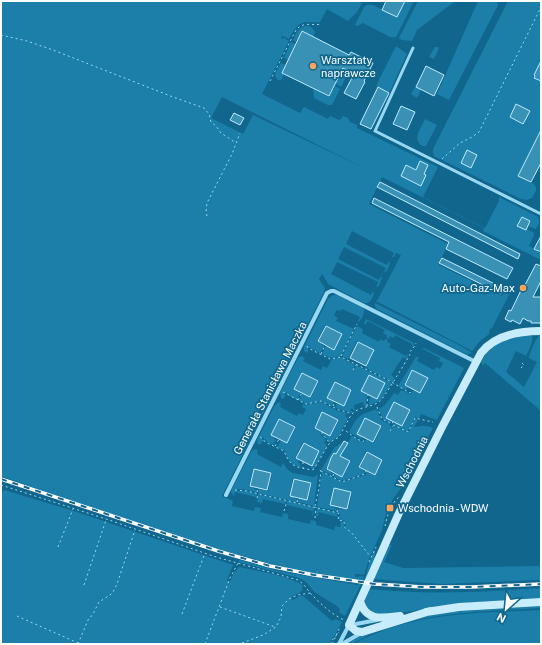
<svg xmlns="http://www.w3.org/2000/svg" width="542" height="645" font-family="'Public Sans',sans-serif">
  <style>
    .green { fill: #1b7fa9; fill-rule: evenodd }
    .building { fill: #3991b6; stroke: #bfebfd }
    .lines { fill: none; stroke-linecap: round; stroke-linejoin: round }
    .path { stroke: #98d8f2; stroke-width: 1; stroke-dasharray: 2 3; stroke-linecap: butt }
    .lane { stroke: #98d8f2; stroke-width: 3 }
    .street { stroke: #98d8f2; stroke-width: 4 }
    .secondary { stroke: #c7ecfc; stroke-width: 8 }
    .rail-casing { stroke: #fff; stroke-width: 3.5 }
    .rail { stroke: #10668d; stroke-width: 2; stroke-dasharray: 6; stroke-linecap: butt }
    .poi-dot { fill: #ffa559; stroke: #10668d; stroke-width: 1.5 }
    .labels { text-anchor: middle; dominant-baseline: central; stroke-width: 3.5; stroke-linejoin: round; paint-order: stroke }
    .poi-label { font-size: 11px; fill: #fff; stroke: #10668d; text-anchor: start }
    .street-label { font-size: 11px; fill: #fff; stroke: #10668d }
  </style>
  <rect width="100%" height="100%" fill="#10668d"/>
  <path class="green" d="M 1,1 L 358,1 L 362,3 L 357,12 L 348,21 L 327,9 L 320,22 C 314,23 313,22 307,22 C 297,22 293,32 289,39 L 284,37 L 283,36 L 282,36 L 281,37 L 282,39 L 284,38 L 289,41 L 262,94 L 300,113 L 304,107 L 328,119 L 330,116 L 339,120 L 341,119 L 343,116 L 348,118 L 350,122 L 357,125 L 357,128 L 438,167 L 423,197 L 485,228 L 499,201 L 499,197 L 538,217 C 540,221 539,226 535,229 L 528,226 L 531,221 L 522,217 L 517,226 L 526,230 L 527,229 L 534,233 L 534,235 L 529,246 L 541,253 L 541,260 L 483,231 L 484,228 L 382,177 L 369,204 L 448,244 L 439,263 L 439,265 L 502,296 L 506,287 L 510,293 L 492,328 L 490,329 L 489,334 L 479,342 L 472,351 L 461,345 L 376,301 L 378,299 L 401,255 L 396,253 L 394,257 L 392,257 L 394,253 L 352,231 L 346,244 L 387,265 L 389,261 L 390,263 L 387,271 L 384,272 L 386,268 L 344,247 L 338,259 L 379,280 L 381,276 L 382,277 L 379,286 L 376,287 L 378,282 L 337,262 L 331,274 L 371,295 L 373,291 L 374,294 C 372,299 370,304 364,303 L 328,284 L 323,275 L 322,274 L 319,279 L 325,288 L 324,292 L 222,496 L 233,501 L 232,506 L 254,511 L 255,507 L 261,508 L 260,512 L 282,517 L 283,513 L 288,514 L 288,519 L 310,524 L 311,520 L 316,521 L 316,525 L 334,530 L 335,526 L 340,527 L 341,521 L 344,522 L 344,528 L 346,529 L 345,521 L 339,519 L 340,514 L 338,512 L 339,508 L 348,510 L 352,492 L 333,488 L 329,505 L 335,507 L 334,508 L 337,509 L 336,511 L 317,507 L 322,472 L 342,482 L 366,475 L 367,472 L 375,476 L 383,460 L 366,451 L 358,467 L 363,470 L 363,471 L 365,472 L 364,474 L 342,481 L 334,477 L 335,474 L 343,477 L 351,461 L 334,453 L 326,469 L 331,472 L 331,473 L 333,474 L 332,475 L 321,470 L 334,448 L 341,443 L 340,446 L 344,449 L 352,436 L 364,443 L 366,439 L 374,443 L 382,426 L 365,418 L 357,434 L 362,437 L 361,438 L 363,439 L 363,440 L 349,432 C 359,414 358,416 377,409 L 381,420 L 390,424 L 389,425 L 392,427 L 391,431 L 393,427 L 394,426 L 408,433 L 415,418 L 418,420 L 414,427 C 421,426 427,425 433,428 L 401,488 L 393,499 L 389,507 L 385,517 L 382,530 L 369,559 L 364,575 L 358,574 L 355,574 L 355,577 L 364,576 L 362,581 L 290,569 L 218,549 L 123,519 L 1,476 ZM 222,97 L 364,168 L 253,115 L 243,134 L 211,118 Z
    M 405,1 L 414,1 L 396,37 L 390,37 L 363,23 L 357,26 L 355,25 L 364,7 C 367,4 369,4 373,5 L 397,17 Z
    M 418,1 L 455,1 L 454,2 L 417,30 L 412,41 L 402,40 L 399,38 Z
    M 478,1 L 497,1 L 498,5 L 449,100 L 437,94 Z
    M 508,1 L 541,1 L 541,61 L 533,77 L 541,82 L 541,129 L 518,176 L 534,184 L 536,187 L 536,191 L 532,198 L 527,200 L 521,199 L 434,156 L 433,152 L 433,149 Z
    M 306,26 C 311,26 313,28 315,32 L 313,37 L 297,39 L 296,42 L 293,40 C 296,33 298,27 306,26 Z
    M 291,42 L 296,44 L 288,60 L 284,58 Z
    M 396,46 L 407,54 L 389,93 L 376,86 Z
    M 435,47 L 438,47 L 439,48 L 434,59 L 429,57 Z
    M 281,63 L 286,65 L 282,73 L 284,74 L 281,80 L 278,80 L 276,78 L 275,74 Z
    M 343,69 L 349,72 L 341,87 L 335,83 Z
    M 335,86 L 340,89 L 332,105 L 328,105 L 314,98 L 313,89 L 329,97 L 333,89 L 334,89 Z
    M 416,86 L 421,90 L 417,98 L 411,94 Z
    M 425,119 L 437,125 L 426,146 L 422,146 C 412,139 421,128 425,119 Z
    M 333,295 L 337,295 L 363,308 L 364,310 C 364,314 362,320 358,322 L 358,321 L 360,317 L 342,309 L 341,311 L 337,310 L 334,315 L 338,318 L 336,321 L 354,329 L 341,356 L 330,358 L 322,354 L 326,346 L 334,350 L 342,334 L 325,325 L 317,341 L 322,344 L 322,345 L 324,346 L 320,353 L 308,347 L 308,349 L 309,349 L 307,353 L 304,351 L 304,347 L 328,299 Z
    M 375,303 L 461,346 L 472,353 L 471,354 L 468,353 L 468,355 L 377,309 L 375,306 Z
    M 366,319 L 414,343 L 413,347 L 412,346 L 412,344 L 395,335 L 394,338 L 390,336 L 389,339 L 386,337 L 387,335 L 383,333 L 385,330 L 368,321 L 365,325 L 364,323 Z
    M 357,326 L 363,329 L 362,333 L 379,342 L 380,339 L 384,341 L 385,339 L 388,340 L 387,342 L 391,344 L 389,347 L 406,356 L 408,354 L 409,354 L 406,359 L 403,357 L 391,375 L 395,378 L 392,382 L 366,368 L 367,367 L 366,366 L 372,356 L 374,350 L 357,341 L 348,359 L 342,356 Z
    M 541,334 L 541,411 L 485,363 L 483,366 L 481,362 C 491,341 508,339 529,335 C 530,335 531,336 532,336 C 534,341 528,352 526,356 L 516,351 L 506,372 L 524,387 L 537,362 L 529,358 L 529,356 C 532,349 535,339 541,334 Z
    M 423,348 L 424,348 L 464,368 L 437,420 L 421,414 L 419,419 L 415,417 L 407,432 L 394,425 L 395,422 L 403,426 L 411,410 L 394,402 L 386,418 L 391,421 L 390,423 L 383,419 L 379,409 L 385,405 L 394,393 L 398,395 L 401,390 L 411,394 L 413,390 L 421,393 L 428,378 L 413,370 L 409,375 L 404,385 L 409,388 L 409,389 L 407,388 L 406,390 L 398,386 L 416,357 L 419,357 L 417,361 L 434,370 L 436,367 L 440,369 L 443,363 L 439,361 L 440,358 L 423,349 L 421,352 Z
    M 301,356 L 305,358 L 303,361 L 321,370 L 323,366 L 327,368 L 331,361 L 330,360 L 340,357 L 355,365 L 353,370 L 354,370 L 356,365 L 392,383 L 380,401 L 369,405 L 370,396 L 377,399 L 385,383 L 369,375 L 361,391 L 366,393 L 365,395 L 367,396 L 366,406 L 364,406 L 363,402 L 354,405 L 355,410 L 354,411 L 352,408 L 350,410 L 353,412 L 351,413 C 346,410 340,410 335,407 L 337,403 L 344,406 L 352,390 L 335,382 L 327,397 L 334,401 L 332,406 L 321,401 L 306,404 L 299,400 L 303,393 L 311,397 L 319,381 L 302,373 L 294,388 L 301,392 L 297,400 L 285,393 L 284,394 L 286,395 L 283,399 L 281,398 L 280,393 L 298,358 Z
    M 279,402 L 281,404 L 280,407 L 297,416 L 299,413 L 303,415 L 306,409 L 302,407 L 303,404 L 305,405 L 321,402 L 338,411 L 347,413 L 345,416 L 348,418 L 338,437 L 330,442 L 322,434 L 323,432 L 331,436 L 339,420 L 322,412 L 314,428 L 319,430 L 319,431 L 321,433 L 320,434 L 326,440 L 324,442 L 327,446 L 314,469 L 311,468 L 320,451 L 303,442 L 295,458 L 299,460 L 298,462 L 300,464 L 301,467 L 293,465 L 287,457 L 285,451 L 277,447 L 281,440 L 288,443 L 296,427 L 279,418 L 271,434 L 275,437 L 274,439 L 276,440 L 273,445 L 266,441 L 263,437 L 262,439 L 265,442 L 263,441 L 260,445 L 258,444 L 257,440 L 275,405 Z
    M 255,449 L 258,450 L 257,454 L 281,467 L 283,463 L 288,470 L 293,473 L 314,477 L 318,474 L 314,506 L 298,502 L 299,498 L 308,500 L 312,483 L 293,478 L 289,496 L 295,497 L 294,499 L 297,499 L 296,502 L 258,493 L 259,489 L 268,491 L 272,473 L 253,469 L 249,486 L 254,488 L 254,489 L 257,490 L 256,492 L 248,490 L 237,489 L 236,491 L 247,491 L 257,494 L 256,497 L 235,492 L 234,496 L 231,492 L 232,489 L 251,452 Z
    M 4,490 L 74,511 L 233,565 L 227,580 L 230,582 L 234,573 L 239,567 C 257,571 287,575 302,585 C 304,594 297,593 291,598 L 293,600 L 300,596 L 303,596 L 332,621 L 336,619 L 342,622 L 335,635 L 328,644 L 1,644 L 1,494 Z
    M 258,494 L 286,501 L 285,504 L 263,499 L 262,503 L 257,502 Z
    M 287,501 L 314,507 L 313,516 L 312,515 L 313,511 L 287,505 Z
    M 317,508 L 337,513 L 337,517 L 319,512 L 318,516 L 316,516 Z
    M 388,545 L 392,545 L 384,562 L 403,568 L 539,566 L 541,564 L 541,580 L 443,584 L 411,582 L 373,579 Z
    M 375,549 L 375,561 L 366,582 L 364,581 L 370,560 Z
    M 239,560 L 279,571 L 358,585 L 359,584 L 361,584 L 345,616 L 339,612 L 340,609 C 333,602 324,599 316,593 C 309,587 309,582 299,578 L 239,562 Z
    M 541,588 L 541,599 C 510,601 479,601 448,605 C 425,607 394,618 371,612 L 365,604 L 365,599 L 369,589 C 427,595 484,592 541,588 Z
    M 541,606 L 541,608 C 498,611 455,611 413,621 C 398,624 383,629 369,635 C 362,638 355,644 347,644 L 359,636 L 413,618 L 449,612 Z
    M 541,610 L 541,644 L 354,644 C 410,612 479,613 541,610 Z"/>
  <path class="building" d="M 386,1 L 405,1 L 397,17 L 382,10 Z
    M 302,31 L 349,55 L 351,52 L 373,63 L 364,81 L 365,82 L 356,99 L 344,93 L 354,74 L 343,68 L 329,96 L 282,73 Z
    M 541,61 L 541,81 L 534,78 L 535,76 L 534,75 Z
    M 426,66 L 444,75 L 434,96 L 416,87 Z
    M 378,87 L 389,93 L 371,129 L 360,124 Z
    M 516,104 L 530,111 L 523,124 L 510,117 Z
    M 401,106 L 415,112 L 407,130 L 393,124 Z
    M 234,113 L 244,118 L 240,125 L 230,120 Z
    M 541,130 L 541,163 L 531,182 L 518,176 Z
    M 467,150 L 477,155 L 471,168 L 461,163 Z
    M 420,161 L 428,165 L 424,174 L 426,175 L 421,186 L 401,176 L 406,165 L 416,170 Z
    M 380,182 L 520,254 L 518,259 L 377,187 Z
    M 374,198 L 513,268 L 507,279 L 446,249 L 449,242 L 372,203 Z
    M 522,217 L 530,221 L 526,230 L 517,226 Z
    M 541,236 L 541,252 L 534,249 Z
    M 442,258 L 503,288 L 501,294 L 439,263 Z
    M 536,264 L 541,266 L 541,281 L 533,297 L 541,297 L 541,323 L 531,323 L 531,321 L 528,321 L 523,318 L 520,324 L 512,320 L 511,322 L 505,319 L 509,310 L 511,311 L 524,284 L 525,285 Z
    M 326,326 L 342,334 L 334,350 L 318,341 Z
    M 358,342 L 374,350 L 366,366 L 350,358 Z
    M 412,370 L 428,378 L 420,393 L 405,385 Z
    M 302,373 L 318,381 L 310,397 L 294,389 Z
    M 369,375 L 385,383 L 377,399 L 361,391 Z
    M 335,382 L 351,390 L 344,406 L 327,398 Z
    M 394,402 L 410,410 L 402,426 L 386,418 Z
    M 322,412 L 338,420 L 330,436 L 315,428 Z
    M 365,418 L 381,426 L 373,442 L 357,434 Z
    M 279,419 L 295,427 L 287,443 L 271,435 Z
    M 344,441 L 348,443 L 340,456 L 350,461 L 342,477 L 327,469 L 331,458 L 334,453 L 336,454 Z
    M 304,443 L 319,451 L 312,466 L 296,458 Z
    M 367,452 L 382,460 L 375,475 L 359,467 Z
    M 254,469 L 271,473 L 267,490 L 250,486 Z
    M 294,479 L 311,483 L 307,500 L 290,496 Z
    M 334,488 L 351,492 L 347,509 L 330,505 Z"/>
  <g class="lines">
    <path class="path" d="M 1,35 L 27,41 L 53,50 L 173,97 L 204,108 L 209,114 L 211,122 L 216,126 L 221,133 L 236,143
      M 270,81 L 296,30 C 303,21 313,26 322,24
      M 442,159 L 460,143 L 472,137 L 479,132 L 541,7
      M 207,216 L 206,212 L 207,203 L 232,154 L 240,133
      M 307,346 L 308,348 L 330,359 L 341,357 L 388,380 L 410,393 L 412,389
      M 321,354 L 325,345
      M 341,356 L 357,324
      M 521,368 L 524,365 L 522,363
      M 353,370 L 358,362
      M 283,392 L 306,404 L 321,401 L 339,410 L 347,412 L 351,414
      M 298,400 L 302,393
      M 333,406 L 335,402
      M 367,406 L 368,395
      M 377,407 L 382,419 L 392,424 L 393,421
      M 393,425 L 408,432 L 415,418 L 419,419 L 433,422
      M 346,431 L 354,437 L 363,442 L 365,438
      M 390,431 L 393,426
      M 322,432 L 322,434 L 330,443
      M 260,437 L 263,439 L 265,442 L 284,451 C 291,468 296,467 312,470 L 314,469 L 328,445 L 332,441 L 339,437 L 351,415 C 359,406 370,408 379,402 C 384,399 405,362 410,355 L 409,353 C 412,349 414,348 416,343
      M 275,446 L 279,439
      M 303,462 L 303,468
      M 321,471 L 342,482 L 365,474 L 366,471
      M 333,476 L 334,473
      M 1,485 L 106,519 L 216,557 L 298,580 C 304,584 307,589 311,594 C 321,604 331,614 344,620
      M 235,490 L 247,491 L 338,513 L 339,514 L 338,520 L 344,521 L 345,528 L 351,532 L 370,556
      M 1,491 L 3,487
      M 257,492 L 258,488
      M 257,498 L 258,494
      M 297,502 L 298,498
      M 315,506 L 319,488 L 321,471 L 318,469
      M 284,511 L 287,501
      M 337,512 L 338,507
      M 315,518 L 316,507
      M 385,526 C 387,516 391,504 399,497
      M 58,547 L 73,509
      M 369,562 L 376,547
      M 84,585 L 106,520
      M 220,607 L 275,627
      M 182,614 L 205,553
      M 17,616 L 78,643
      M 242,643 L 263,635 L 276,627 L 281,617 L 282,606 L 289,599 L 298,595 L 310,593
      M 78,644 L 88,620 L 93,614 L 99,602 L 110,595 L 113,592 L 117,584 L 135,530
      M 205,644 L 230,578 L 238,563
      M 329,644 L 339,632
      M 332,644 C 336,637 337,632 341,626"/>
    <path class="lane" d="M 413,48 L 375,131 L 541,214"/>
    <path class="street" d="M 226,495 L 327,293 L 331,291 L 334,291 L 476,362
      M 339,644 L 349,625 L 356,624 L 377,620
      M 342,644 L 361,633"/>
    <path class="secondary" d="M 360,601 C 366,622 383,618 400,616
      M 430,611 L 362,632 L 356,631 L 349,625 L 368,583 L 387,540 L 399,513 L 442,427 L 481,353 C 495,335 519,331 541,331
      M 426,612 L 459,607 L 541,602"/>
    <g class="rail-casing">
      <path id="rail" d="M 1,479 L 218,551 L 270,566 L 314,575 L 375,584 L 423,587 L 471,587 L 541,584"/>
    </g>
    <use href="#rail" class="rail"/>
  </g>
  <g class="poi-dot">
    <circle cx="313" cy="66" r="4"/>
    <circle cx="523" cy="288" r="4"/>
    <rect x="386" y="504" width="8" height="8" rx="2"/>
  </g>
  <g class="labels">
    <g class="poi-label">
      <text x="321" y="60">Warsztaty<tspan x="321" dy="13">naprawcze</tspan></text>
      <text x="515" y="288" text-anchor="end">Auto-Gaz-Max</text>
      <text x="398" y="508">Wschodnia - WDW</text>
    </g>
    <g class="street-label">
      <text transform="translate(270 388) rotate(-63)">Generała Stanisława Maczka</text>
      <text transform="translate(412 462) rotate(-63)">Wschodnia</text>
    </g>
  </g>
  <rect width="542" height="645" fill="none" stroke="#ffffff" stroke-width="4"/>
  <g transform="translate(506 609) rotate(207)" stroke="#10668d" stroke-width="3" paint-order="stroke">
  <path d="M0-3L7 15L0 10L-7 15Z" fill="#ffffff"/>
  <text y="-6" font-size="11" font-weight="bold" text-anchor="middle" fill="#ffffff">N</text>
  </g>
</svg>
